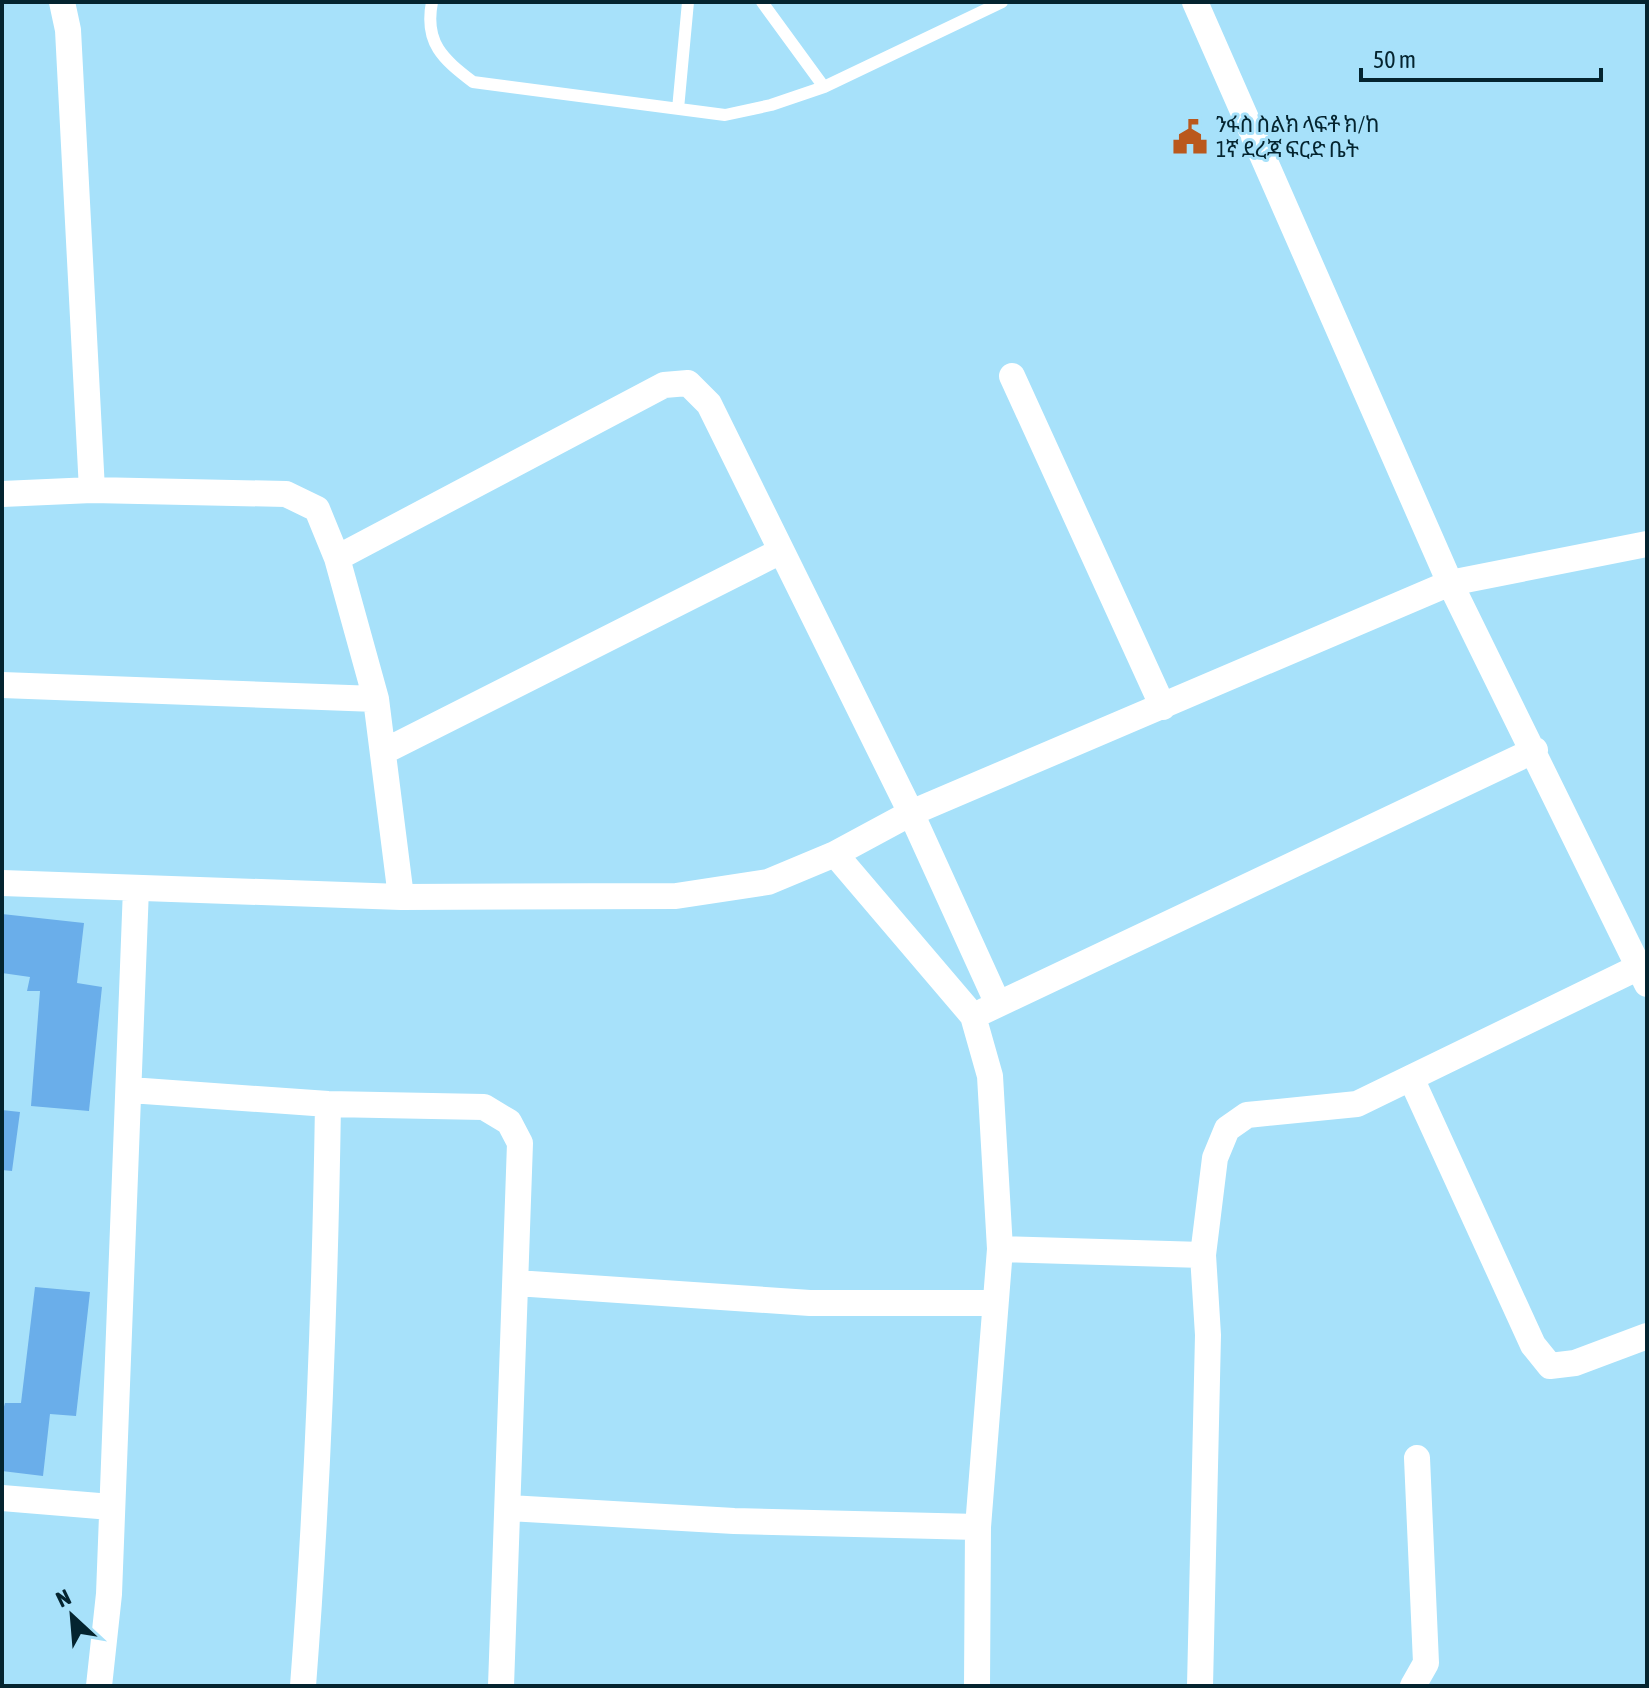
<svg xmlns="http://www.w3.org/2000/svg" width="1649" height="1688" font-family="'Asap Condensed','Noto Sans Ethiopic',sans-serif">
  <style>
    .building { fill: #6aaeea }
    .lines { fill: none; stroke-linecap: round; stroke-linejoin: round }
    .lane { stroke: #fff; stroke-width: 12 }
    .street { stroke: #fff; stroke-width: 26 }
    .labels { text-anchor: middle; dominant-baseline: central; stroke-width: 6; stroke-linejoin: round; paint-order: stroke }
    .poi-label { font-size: 22px; fill: #04242f; stroke: #a7e1fa; text-anchor: start }
  </style>
  <rect width="100%" height="100%" fill="#a7e1fa"/>
  <path class="building" d="M 2,914 L 84,923 L 77,983 L 102,987 L 89,1111 L 31,1106 L 40,991 L 27,991 L 30,977 L 2,973 Z
    M 2,1110 L 20,1112 L 12,1171 L 2,1170 Z
    M 35,1287 L 90,1292 L 76,1416 L 50,1414 L 43,1476 L 2,1471 L 2,1414 L 5,1403 L 21,1403 Z"/>
  <g class="lines">
    <path class="lane" d="M 432,2 C 424,43 443,59 473,82 L 725,115 L 771,105 L 824,87 L 1002,2
      M 762,2 L 824,87
      M 678,109 L 688,2"/>
    <path class="street" d="M 62,2 L 68,30 L 92,490
      M 1195,2 L 1450,583 L 1647,984
      M 1012,376 L 1163,707
      M 2,494 L 92,490 L 286,494 L 317,509 L 337,558 L 376,699 L 401,897
      M 337,558 L 664,385 L 688,383 L 709,404 L 911,813 L 998,1004
      M 2,685 L 376,699
      M 383,752 L 781,551
      M 835,854 L 973,1016 L 990,1076 L 1000,1249 L 978,1527 L 977,1686
      M 2,883 L 401,897 L 676,896 L 768,882 L 835,854 L 911,813 L 1450,583 L 1647,544
      M 984,1011 L 1535,750
      M 1411,1078 L 1533,1345 L 1550,1366 L 1575,1363 L 1647,1336
      M 130,1090 L 328,1104 L 484,1107 L 509,1122 L 520,1143 L 501,1686
      M 1000,1249 L 1203,1255
      M 516,1283 L 810,1303 L 994,1303
      M 2,1498 L 111,1507
      M 509,1508 L 734,1521 L 978,1527
      M 99,1686 L 109,1594 L 136,888
      M 303,1686 C 318,1492 325,1298 328,1104
      M 1200,1686 L 1208,1335 L 1203,1255 L 1215,1158 L 1227,1129 L 1247,1115 L 1357,1104 L 1639,967
      M 1413,1686 L 1426,1663 L 1417,1458"/>
  </g>
  <defs>
    <g id="civic-bare" transform="scale(2.76)"><path d="M-.6-6.5H3V-4.5H.6V-3L4-1V1h2V6H-6V1h2V-1L-.6-3ZM-1.2 2.5V6h2.4V2.5Z" fill="#ba581d" stroke="#a7e1fa" stroke-width="2.5" paint-order="stroke"/></g>
  </defs>
  <g fill-rule="evenodd">
    <use href="#civic-bare" x="1190" y="137"/>
  </g>
  <g class="labels">
    <g class="poi-label">
      <text x="1216" y="124">ንፋስ ስልክ ላፍቶ ክ/ከ<tspan x="1216" dy="25">1ኛ ደረጃ ፍርድ ቤት</tspan></text>
    </g>
  </g>
  <rect width="1649" height="1688" fill="none" stroke="#04242f" stroke-width="8"/>
  <g transform="translate(72 1616) rotate(334)" stroke="#a7e1fa" stroke-width="6" paint-order="stroke">
  <path d="M0-6L14 30L0 20L-14 30Z" fill="#04242f"/>
  <text y="-12" font-size="22" font-weight="bold" text-anchor="middle" fill="#04242f">N</text>
  </g>
  <path d="M1361 68v12h240v-12" fill="none" stroke="#04242f" stroke-width="4"/>
  <text x="1373" y="68" font-size="24" fill="#04242f" stroke="#a7e1fa" stroke-width="6" paint-order="stroke">50 m</text>
</svg>
